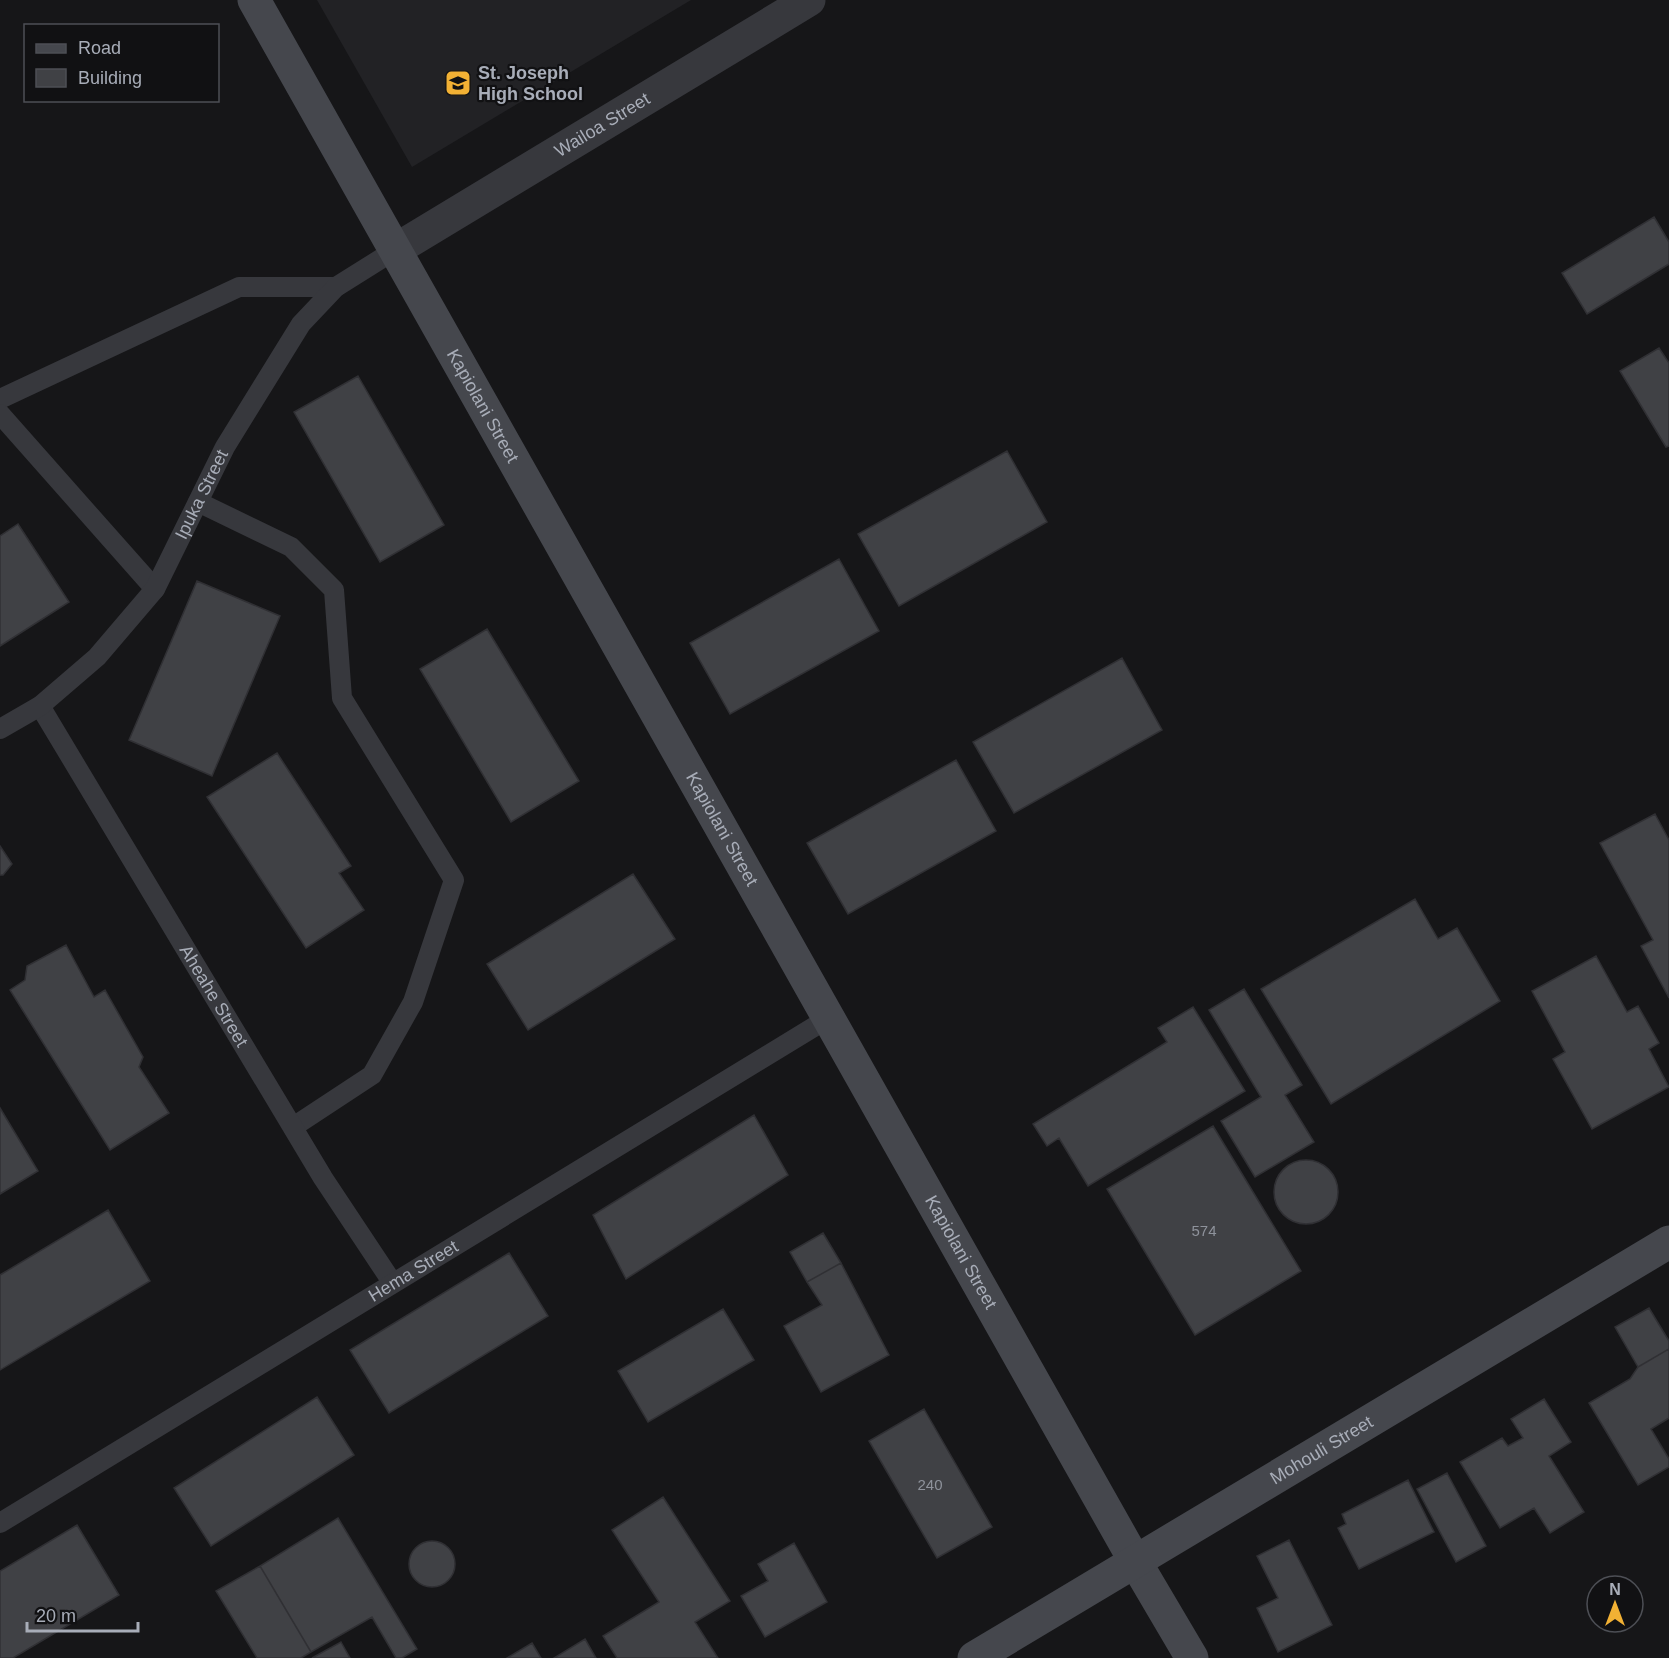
<svg xmlns="http://www.w3.org/2000/svg" width="1669" height="1658" font-family="Arial,sans-serif">
  <style>
    .built { fill: #222225 }
    .building { fill: #404145; stroke: #303034; stroke-width: 1.5 }
    .lines { fill: none; stroke-linecap: round; stroke-linejoin: round }
    .lane { stroke: #37383d; stroke-width: 20 }
    .street { stroke: #37383d; stroke-width: 33 }
    .secondary { stroke: #45474d; stroke-width: 33 }
    .labels { text-anchor: middle; dominant-baseline: central; stroke-width: 4.5; stroke-linejoin: round; paint-order: stroke }
    .number-label { font-size: 15px; fill: #8e929b }
    .poi-label { font-size: 18px; font-weight: bold; fill: #a8adb8; stroke: #111113; text-anchor: start }
    .street-label { font-size: 18px; fill: #a8adb8; stroke: #111113 }
  </style>
  <rect width="100%" height="100%" fill="#161618"/>
  <path class="built" d="M 317,0 L 691,0 L 412,167 Z"/>
  <path class="building" d="M 1654,217 L 1669,242 L 1669,264 L 1587,314 L 1562,273 Z
    M 1659,348 L 1669,363 L 1669,446 L 1666,447 L 1620,371 Z
    M 358,376 L 444,525 L 380,562 L 294,412 Z
    M 1007,451 L 1047,522 L 899,606 L 858,534 Z
    M 18,524 L 69,602 L 0,646 L 0,536 Z
    M 839,559 L 879,631 L 730,714 L 690,643 Z
    M 197,581 L 280,616 L 212,776 L 129,740 Z
    M 487,629 L 579,781 L 511,822 L 420,669 Z
    M 1122,658 L 1162,730 L 1014,813 L 973,742 Z
    M 277,753 L 351,866 L 339,873 L 364,910 L 306,948 L 207,797 Z
    M 956,760 L 996,831 L 848,914 L 807,843 Z
    M 1655,814 L 1669,840 L 1669,998 L 1641,946 L 1653,940 L 1600,843 Z
    M 0,846 L 12,864 L 3,875 L 0,875 Z
    M 633,874 L 675,939 L 528,1030 L 487,964 Z
    M 1415,899 L 1438,939 L 1457,928 L 1500,1001 L 1331,1104 L 1261,989 Z
    M 66,945 L 94,997 L 105,990 L 143,1057 L 139,1067 L 169,1113 L 110,1150 L 10,990 L 25,980 L 27,966 Z
    M 1596,956 L 1627,1012 L 1638,1006 L 1659,1043 L 1649,1049 L 1669,1087 L 1592,1129 L 1553,1059 L 1565,1052 L 1532,991 Z
    M 1244,989 L 1302,1085 L 1285,1095 L 1314,1142 L 1255,1177 L 1221,1121 L 1261,1097 L 1209,1010 Z
    M 1193,1007 L 1245,1091 L 1088,1186 L 1059,1138 L 1047,1146 L 1033,1124 L 1167,1042 L 1158,1028 Z
    M 0,1108 L 38,1171 L 0,1194 Z
    M 754,1115 L 788,1175 L 626,1279 L 593,1215 Z
    M 1213,1126 L 1301,1271 L 1195,1335 L 1107,1189 Z
    M1274 1192a32 32 0 1 1 64 0a32 32 0 1 1-64 0Z
    M 108,1210 L 150,1281 L 0,1370 L 0,1275 Z
    M 823,1233 L 841,1263 L 807,1282 L 790,1252 Z
    M 509,1253 L 548,1316 L 389,1413 L 350,1350 Z
    M 841,1263 L 889,1355 L 821,1392 L 784,1326 L 822,1305 L 807,1282 Z
    M 1649,1308 L 1669,1341 L 1669,1349 L 1638,1367 L 1615,1327 Z
    M 723,1309 L 754,1360 L 648,1422 L 618,1371 Z
    M 1669,1349 L 1669,1418 L 1651,1429 L 1669,1459 L 1669,1467 L 1638,1485 L 1589,1403 L 1630,1379 L 1638,1367 Z
    M 317,1397 L 354,1455 L 211,1546 L 174,1488 Z
    M 1544,1399 L 1571,1442 L 1549,1456 L 1584,1512 L 1550,1533 L 1534,1508 L 1500,1528 L 1460,1462 L 1502,1438 L 1508,1446 L 1523,1438 L 1511,1419 Z
    M 924,1409 L 992,1527 L 937,1558 L 869,1441 Z
    M 1447,1473 L 1486,1546 L 1456,1562 L 1417,1489 Z
    M 1408,1480 L 1434,1532 L 1359,1569 L 1338,1528 L 1346,1524 L 1342,1514 Z
    M 663,1497 L 730,1601 L 695,1622 L 718,1658 L 617,1658 L 603,1636 L 659,1602 L 612,1530 Z
    M 338,1518 L 417,1649 L 402,1658 L 396,1658 L 372,1617 L 311,1652 L 260,1566 Z
    M 77,1525 L 119,1595 L 13,1658 L 0,1658 L 0,1571 Z
    M 1289,1540 L 1332,1625 L 1278,1652 L 1257,1608 L 1278,1598 L 1257,1556 Z
    M409 1564a23 23 0 1 1 46 0a23 23 0 1 1-46 0Z
    M 794,1543 L 827,1602 L 765,1637 L 741,1596 L 768,1581 L 758,1564 Z
    M 260,1566 L 311,1652 L 301,1658 L 257,1658 L 216,1591 Z
    M 585,1639 L 596,1658 L 554,1658 Z
    M 341,1642 L 350,1658 L 312,1658 Z
    M 532,1643 L 541,1658 L 507,1658 Z"/>
  <g class="lines">
    <g class="lane">
      <path d="M 0,399 L 239,287 L 336,287"/>
      <path d="M 0,414 L 155,589"/>
      <path d="M 198,502 L 291,547 L 334,590 L 342,698 L 454,880 L 413,1002 L 372,1075 L 293,1127"/>
      <path id="s1" d="M 40,706 L 323,1178 L 392,1282"/>
      <path id="s2" d="M 0,729 L 40,706 L 97,657 L 155,589 L 225,447 L 301,324 L 336,287 L 395,250"/>
      <path id="s3" d="M 0,1523 L 827,1019"/>
    </g>
    <path class="street" id="s4" d="M 395,250 L 809,0"/>
    <g class="secondary">
      <path id="s5" d="M 254,0 C 547,521 843,1041 1136,1563 L 1192,1658"/>
      <path id="s6" d="M 974,1658 L 1669,1242"/>
    </g>
  </g>
  <defs>
    <g id="school-square" transform="scale(1.35)"><rect x="-9" y="-9" width="18" height="18" rx="4" fill="#f2b134" stroke="#111113"/><path d="M0-5L7-2L0 1L-7-2ZM-4 1L0 2.5L4 1V4Q0 6-4 4Z" fill="#111"/></g>
  </defs>
  <g fill-rule="evenodd">
    <use href="#school-square" x="458" y="83"/>
  </g>
  <g class="labels">
    <g class="number-label">
      <text x="1204" y="1230">574</text>
      <text x="930" y="1484">240</text>
    </g>
    <g class="poi-label">
      <text x="478" y="73">St. Joseph<tspan x="478" dy="21">High School</tspan></text>
    </g>
    <g class="street-label">
      <text stroke="none"><textPath href="#s4" startOffset="242">Wailoa Street</textPath></text>
      <text stroke="none"><textPath href="#s5" startOffset="466">Kapiolani Street</textPath></text>
      <text stroke="none"><textPath href="#s2" startOffset="316">Ipuka Street</textPath></text>
      <text stroke="none"><textPath href="#s5" startOffset="952">Kapiolani Street</textPath></text>
      <text stroke="none"><textPath href="#s1" startOffset="338">Aheahe Street</textPath></text>
      <text stroke="none"><textPath href="#s5" startOffset="1438">Kapiolani Street</textPath></text>
      <text stroke="none"><textPath href="#s3" startOffset="484">Hema Street</textPath></text>
      <text stroke="none"><textPath href="#s6" startOffset="405">Mohouli Street</textPath></text>
    </g>
  </g>
  <rect x="24" y="24" width="195" height="78" fill="#111113" stroke="#4d4f55" stroke-width="1.5"/>
  <rect x="36" y="44" width="30" height="9" fill="#45474d" stroke="#4d4f55" stroke-width="1.5"/>
  <text x="78" y="54" font-size="18" fill="#a8adb8">Road</text>
  <rect x="36" y="69" width="30" height="18" fill="#404145" stroke="#4d4f55" stroke-width="1.5"/>
  <text x="78" y="84" font-size="18" fill="#a8adb8">Building</text>
  <g transform="translate(1615 1604)"><circle r="28" fill="#111113" stroke="#4d4f55" stroke-width="1.5"/>
  <path d="M0-4.5L10 22L0 15L-10 22Z" fill="#f2b134"/>
  <text y="-9" font-size="16" font-weight="bold" text-anchor="middle" fill="#a8adb8">N</text>
  </g>
  <path d="M27 1622v9h111v-9" fill="none" stroke="#a8adb8" stroke-width="3"/>
  <text x="36" y="1622" font-size="18" fill="#a8adb8" stroke="#111113" stroke-width="4.5" paint-order="stroke">20 m</text>
</svg>
